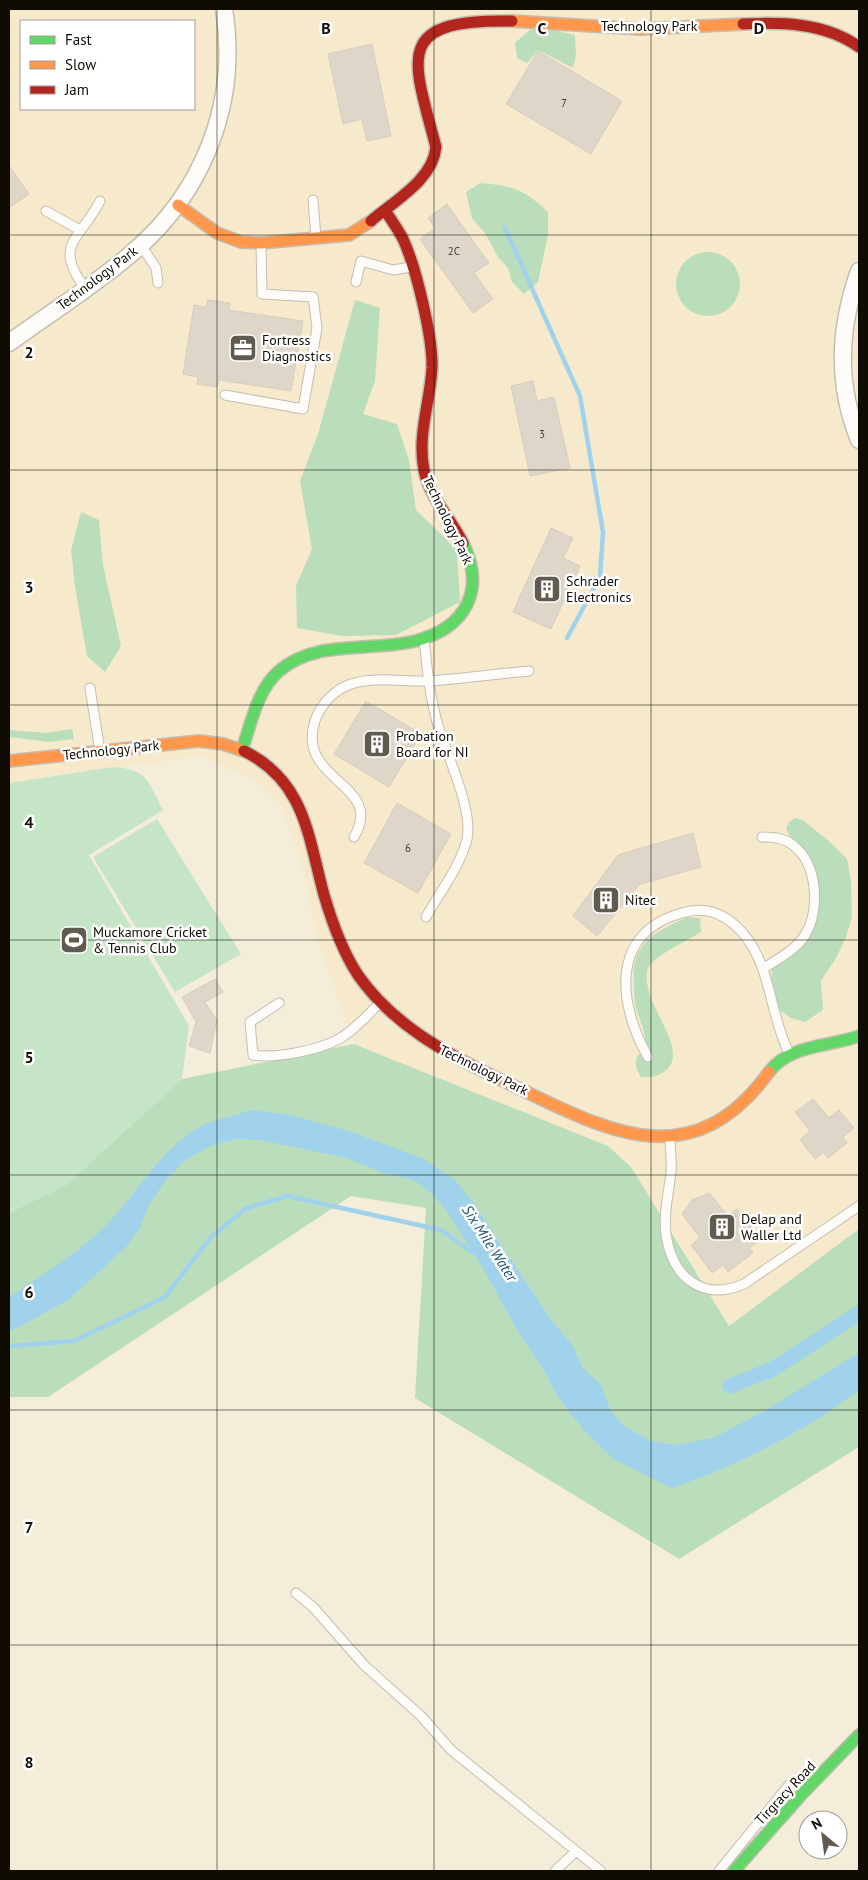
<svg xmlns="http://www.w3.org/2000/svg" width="868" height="1880" font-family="'PT Sans',sans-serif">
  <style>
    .built { fill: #f7eacc; fill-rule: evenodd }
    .green { fill: #c6e5c6 }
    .forest { fill: #badebc }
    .water { fill: #a1d2ec }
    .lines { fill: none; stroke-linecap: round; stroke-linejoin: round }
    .stream { stroke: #a1d2ec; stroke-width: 4.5 }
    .canal { stroke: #a1d2ec; stroke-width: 15 }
    .building { fill: #ded6c9; stroke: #d6cdc0 }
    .lane-casing { stroke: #c4beb0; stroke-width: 11 }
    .street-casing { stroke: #c4beb0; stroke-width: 19 }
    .fast-casing { stroke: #c4beb0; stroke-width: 14 }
    .slow-casing { stroke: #c4beb0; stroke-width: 14 }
    .jam-casing { stroke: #c4beb0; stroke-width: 14 }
    .lane { stroke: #fdfcf9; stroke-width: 9 }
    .street { stroke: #fdfcf9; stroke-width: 16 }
    .fast { stroke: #63d668; stroke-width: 11 }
    .slow { stroke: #ff974d; stroke-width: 11 }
    .jam { stroke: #b3261e; stroke-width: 11 }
    .grid { fill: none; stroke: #110c03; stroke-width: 1; stroke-opacity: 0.55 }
    .labels { text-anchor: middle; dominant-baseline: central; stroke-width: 5; stroke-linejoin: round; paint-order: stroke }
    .number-label { font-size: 11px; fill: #454036 }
    .street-label { font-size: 14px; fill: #110c03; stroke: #fff }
    .poi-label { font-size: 14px; fill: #110c03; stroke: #fff; text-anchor: start }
    .water-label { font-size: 15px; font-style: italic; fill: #1c5372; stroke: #fff }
    .grid-label { font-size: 16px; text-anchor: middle; font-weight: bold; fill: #110c03; stroke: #fff; stroke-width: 5; stroke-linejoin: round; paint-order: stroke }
  </style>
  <rect width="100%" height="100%" fill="#f4edda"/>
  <path class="built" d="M 9,9 L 859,9 L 859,1229 L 730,1326 L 631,1167 L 608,1146 L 354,1044 L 316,934 L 301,861 L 281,805 L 252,778 L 199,756 L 9,783 ZM 21,21 L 194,21 L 194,109 L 21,109 Z"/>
  <path class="green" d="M 113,767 C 148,769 148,782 163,810 L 89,855 L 189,1026 L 182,1079 L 66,1185 L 9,1213 L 9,783 Z
    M 157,819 L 241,954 L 175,992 L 93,857 Z"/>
  <path class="forest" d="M 534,26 L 575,35 L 576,56 L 573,68 L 538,50 L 527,63 L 517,58 L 515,43 Z
    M 480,183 C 514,186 524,189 548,212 L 548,235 L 538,282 L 524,294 L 512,282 L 508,268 L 498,257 L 485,233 L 472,218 L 466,192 Z
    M676 284a32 32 0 1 1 64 0a32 32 0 1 1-64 0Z
    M 355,300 L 380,308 L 375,381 L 363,414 L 397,424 L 409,460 L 416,510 L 457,550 L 460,602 L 396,635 L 342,636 L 297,628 L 296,586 L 312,549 L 300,481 L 318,434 Z
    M 81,512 L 99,520 L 103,565 L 121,646 L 105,672 L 87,656 L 75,587 L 71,550 Z
    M 72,729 L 74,739 L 49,742 L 9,737 L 9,730 L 46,733 Z
    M 795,818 L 803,820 L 831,843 L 847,859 L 851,880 L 852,917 L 846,937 L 836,958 L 821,981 L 823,1010 L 805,1022 L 791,1018 L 775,1007 L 771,988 L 772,967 C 780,958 792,949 799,939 C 825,897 808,868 786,829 L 789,822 Z
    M 687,917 L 700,918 L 701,932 C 689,940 653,956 648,968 C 637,1002 697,1053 662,1073 C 654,1077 650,1078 641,1077 C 636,1070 635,1065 637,1056 L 646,1049 C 646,1033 641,1023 636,1009 C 634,1002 634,993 634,986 C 630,944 653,933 687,917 Z
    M 354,1044 L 608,1146 L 631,1167 L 729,1326 L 859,1229 L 859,1447 L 679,1559 L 415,1398 L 426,1208 L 351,1196 L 48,1397 L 9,1397 L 9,1213 L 66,1185 L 182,1079 Z"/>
  <path class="water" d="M 251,1110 L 290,1115 L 349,1131 L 422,1158 L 454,1179 L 470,1198 L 549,1317 L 573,1346 L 582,1367 L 601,1385 L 610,1410 L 625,1427 L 651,1441 L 676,1445 L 713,1438 L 764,1411 L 859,1353 L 859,1390 C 803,1433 738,1465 672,1488 L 615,1460 L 586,1433 L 558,1397 L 546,1374 L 516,1328 L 484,1270 L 448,1213 L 432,1194 L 414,1180 L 386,1174 L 343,1157 L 259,1140 L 236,1139 L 210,1146 L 185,1160 L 166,1180 L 148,1206 L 140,1228 L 126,1247 L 67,1301 L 9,1332 L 9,1297 C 38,1277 72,1257 98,1233 C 135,1200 161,1143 208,1123 C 221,1118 237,1115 251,1110 Z"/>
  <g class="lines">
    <path class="stream" d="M 505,228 L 580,396 L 603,532 L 600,577 L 567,638
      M 9,1346 L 74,1341 L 165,1297 L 210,1238 L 245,1209 L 287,1196 L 441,1230 L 472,1252"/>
    <path class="canal" d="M 730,1386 L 773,1369 L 859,1313"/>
  </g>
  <path class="building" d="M 372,44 L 391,136 L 367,141 L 362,119 L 343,124 L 328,54 Z
    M 538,51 L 622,101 L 591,154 L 506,104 Z
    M 9,165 L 29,194 L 9,208 Z
    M 447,204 L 489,263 L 474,273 L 493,299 L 473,313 L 420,239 L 435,228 L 428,218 Z
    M 208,300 L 230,303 L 229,310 L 303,321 L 291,391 L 219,380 L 217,387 L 197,384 L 198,377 L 183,374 L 194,305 L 206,307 Z
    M 533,381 L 537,401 L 554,397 L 570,468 L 530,476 L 511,386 Z
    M 551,528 L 573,538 L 563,558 L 580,566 L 551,629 L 513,612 Z
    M 366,701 L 421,734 L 389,787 L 334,754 Z
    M 397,803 L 451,834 L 418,893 L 364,863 Z
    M 693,833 L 701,867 L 640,884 L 597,936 L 573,916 L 618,855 Z
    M 215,979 L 223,992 L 205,1002 L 217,1020 L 210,1053 L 189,1046 L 196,1022 L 182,997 Z
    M 813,1099 L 829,1118 L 839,1110 L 854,1128 L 843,1137 L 847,1143 L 828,1158 L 823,1152 L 815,1159 L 800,1140 L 810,1131 L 795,1112 Z
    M 709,1193 L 728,1216 L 737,1209 L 761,1239 L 749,1248 L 753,1253 L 728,1272 L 723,1265 L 712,1273 L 691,1245 L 700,1238 L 682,1214 L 692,1200 Z"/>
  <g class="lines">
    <g class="lane-casing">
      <path id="lane" d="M 313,200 L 316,237
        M 46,211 L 80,230
        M 141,245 L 156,268 L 158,283
        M 356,282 L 361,261 L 393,270 L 411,267
        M 85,288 C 52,244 81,239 100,201
        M 225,395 L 303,409 L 317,328 L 313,297 L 262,294 L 261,243
        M 424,638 C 427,669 430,699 439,729 C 448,758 473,809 467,839 C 460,867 440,892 426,917
        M 90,688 L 100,751
        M 354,837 C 386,783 295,782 315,721 C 320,705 335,689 351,684 C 374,676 404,682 427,681 C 461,679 495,674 529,671
        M 762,837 C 774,837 785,838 794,846 C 818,865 820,911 805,935 C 796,950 777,959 763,969
        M 279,1003 L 250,1022 L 253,1055 C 275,1059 319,1050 339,1039 C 355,1030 367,1015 380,1003
        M 648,1057 C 618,1004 609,933 682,913 C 701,907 719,911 735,925 C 772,958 768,1012 789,1053
        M 670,1137 C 670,1149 672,1160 671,1172 C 669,1192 663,1214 666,1234 C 672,1277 702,1302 744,1284 L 859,1206
        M 296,1593 L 313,1607 L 364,1665 L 421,1716 L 451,1750 L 601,1871
        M 555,1871 L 575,1852
        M 719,1871 L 789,1785"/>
    </g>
    <g class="street-casing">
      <path id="street" d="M 859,271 C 839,328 836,383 859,440
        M 9,343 C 50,313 94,286 132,253 C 204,192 239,102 224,9"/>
    </g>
    <g class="fast-casing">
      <path id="fast" d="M 242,750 C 251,724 257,690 279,671 C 316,639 371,652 415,641 C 466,628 486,590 463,543
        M 769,1072 C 790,1044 829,1047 859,1036
        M 734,1871 L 801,1795 L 859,1735"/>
    </g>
    <g class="slow-casing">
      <path id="slow" d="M 512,21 L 641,29 L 743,24
        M 178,205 L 217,233 L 241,242 L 261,243 L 349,235 L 371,221
        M 9,761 L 199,741 L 223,744 L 244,751
        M 497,1078 C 596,1124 687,1185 769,1072"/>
    </g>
    <g class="jam-casing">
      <path id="jam" d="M 743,24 C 782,22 826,23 859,47
        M 385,210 C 391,220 398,229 403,239 C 416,267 433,338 432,368 C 430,403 417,435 424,470 C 429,497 451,518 463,543
        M 371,221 C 394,201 433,180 436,147 C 412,56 393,19 512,21
        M 244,751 C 305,781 308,836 324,895 C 332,922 342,951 358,975 C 392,1024 445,1053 497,1078"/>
    </g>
    <use href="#lane" class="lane"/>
    <use href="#street" class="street"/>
    <use href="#fast" class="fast"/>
    <use href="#slow" class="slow"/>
    <use href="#jam" class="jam"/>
  </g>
  <path class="grid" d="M 217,9 L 217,1871M 434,9 L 434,1871M 651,9 L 651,1871M 9,235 L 859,235M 9,470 L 859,470M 9,705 L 859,705M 9,940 L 859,940M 9,1175 L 859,1175M 9,1410 L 859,1410M 9,1645 L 859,1645"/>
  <defs>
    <g id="office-square" transform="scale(1.4375)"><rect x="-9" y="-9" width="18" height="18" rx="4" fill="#605b4e" stroke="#fff"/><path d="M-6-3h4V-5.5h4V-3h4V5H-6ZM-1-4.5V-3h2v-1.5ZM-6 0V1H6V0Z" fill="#fff"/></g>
    <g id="building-square" transform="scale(1.4375)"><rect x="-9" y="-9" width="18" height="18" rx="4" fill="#605b4e" stroke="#fff"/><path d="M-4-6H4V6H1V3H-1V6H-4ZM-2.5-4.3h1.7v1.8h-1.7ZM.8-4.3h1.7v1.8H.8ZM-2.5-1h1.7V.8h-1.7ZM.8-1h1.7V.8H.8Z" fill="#fff"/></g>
    <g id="stadium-square" transform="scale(1.4375)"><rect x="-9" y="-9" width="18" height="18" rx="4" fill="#605b4e" stroke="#fff"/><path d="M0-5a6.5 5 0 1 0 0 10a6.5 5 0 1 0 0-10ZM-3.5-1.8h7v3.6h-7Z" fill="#fff"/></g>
  </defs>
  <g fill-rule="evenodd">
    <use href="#office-square" x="243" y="348"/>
    <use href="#building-square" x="547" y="589"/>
    <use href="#building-square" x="377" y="744"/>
    <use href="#building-square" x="606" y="900"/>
    <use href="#stadium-square" x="74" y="940"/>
    <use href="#building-square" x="722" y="1227"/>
  </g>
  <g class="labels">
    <g class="number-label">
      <text x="564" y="103">7</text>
      <text x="454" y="251">2C</text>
      <text x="542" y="434">3</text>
      <text x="408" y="848">6</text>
    </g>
    <g class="street-label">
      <text x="649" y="26">Technology Park</text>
      <text transform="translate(97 278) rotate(-37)">Technology Park</text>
      <text transform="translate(448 520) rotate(64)">Technology Park</text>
      <text transform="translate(111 750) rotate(-6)">Technology Park</text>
      <text transform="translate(484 1070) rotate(26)">Technology Park</text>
      <text transform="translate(785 1793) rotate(-47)">Tirgracy Road</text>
    </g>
    <g class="poi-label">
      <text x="262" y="340">Fortress<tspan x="262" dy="16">Diagnostics</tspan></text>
      <text x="566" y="581">Schrader<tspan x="566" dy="16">Electronics</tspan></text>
      <text x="396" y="736">Probation<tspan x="396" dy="16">Board for NI</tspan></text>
      <text x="625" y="900">Nitec</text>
      <text x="93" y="932">Muckamore Cricket<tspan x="93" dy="16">&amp; Tennis Club</tspan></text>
      <text x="741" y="1219">Delap and<tspan x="741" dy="16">Waller Ltd</tspan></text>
    </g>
    <g class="water-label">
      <text transform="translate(490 1243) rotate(57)">Six Mile Water</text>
    </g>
  </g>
  <g class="grid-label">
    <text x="326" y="34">B</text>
    <text x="542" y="34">C</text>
    <text x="759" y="34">D</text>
    <text x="29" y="358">2</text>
    <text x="29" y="593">3</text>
    <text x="29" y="828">4</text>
    <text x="29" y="1063">5</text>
    <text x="29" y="1298">6</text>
    <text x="29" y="1533">7</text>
    <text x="29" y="1768">8</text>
  </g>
  <rect width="868" height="1880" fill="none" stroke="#110c03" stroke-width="20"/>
  <rect x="20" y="20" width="175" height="90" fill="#ffffff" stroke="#a09e9a"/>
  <rect x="30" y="36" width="25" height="8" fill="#63d668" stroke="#a09e9a"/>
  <text x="65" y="45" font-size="15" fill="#110c03">Fast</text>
  <rect x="30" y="61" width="25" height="8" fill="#ff974d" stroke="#a09e9a"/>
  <text x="65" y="70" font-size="15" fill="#110c03">Slow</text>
  <rect x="30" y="86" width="25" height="8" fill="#b3261e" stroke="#a09e9a"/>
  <text x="65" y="95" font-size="15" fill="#110c03">Jam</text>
  <g transform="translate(823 1835) rotate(331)"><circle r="24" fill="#ffffff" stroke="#a09e9a"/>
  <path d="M0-4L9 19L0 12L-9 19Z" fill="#605b4e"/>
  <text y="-8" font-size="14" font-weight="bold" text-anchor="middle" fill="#110c03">N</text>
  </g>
</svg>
